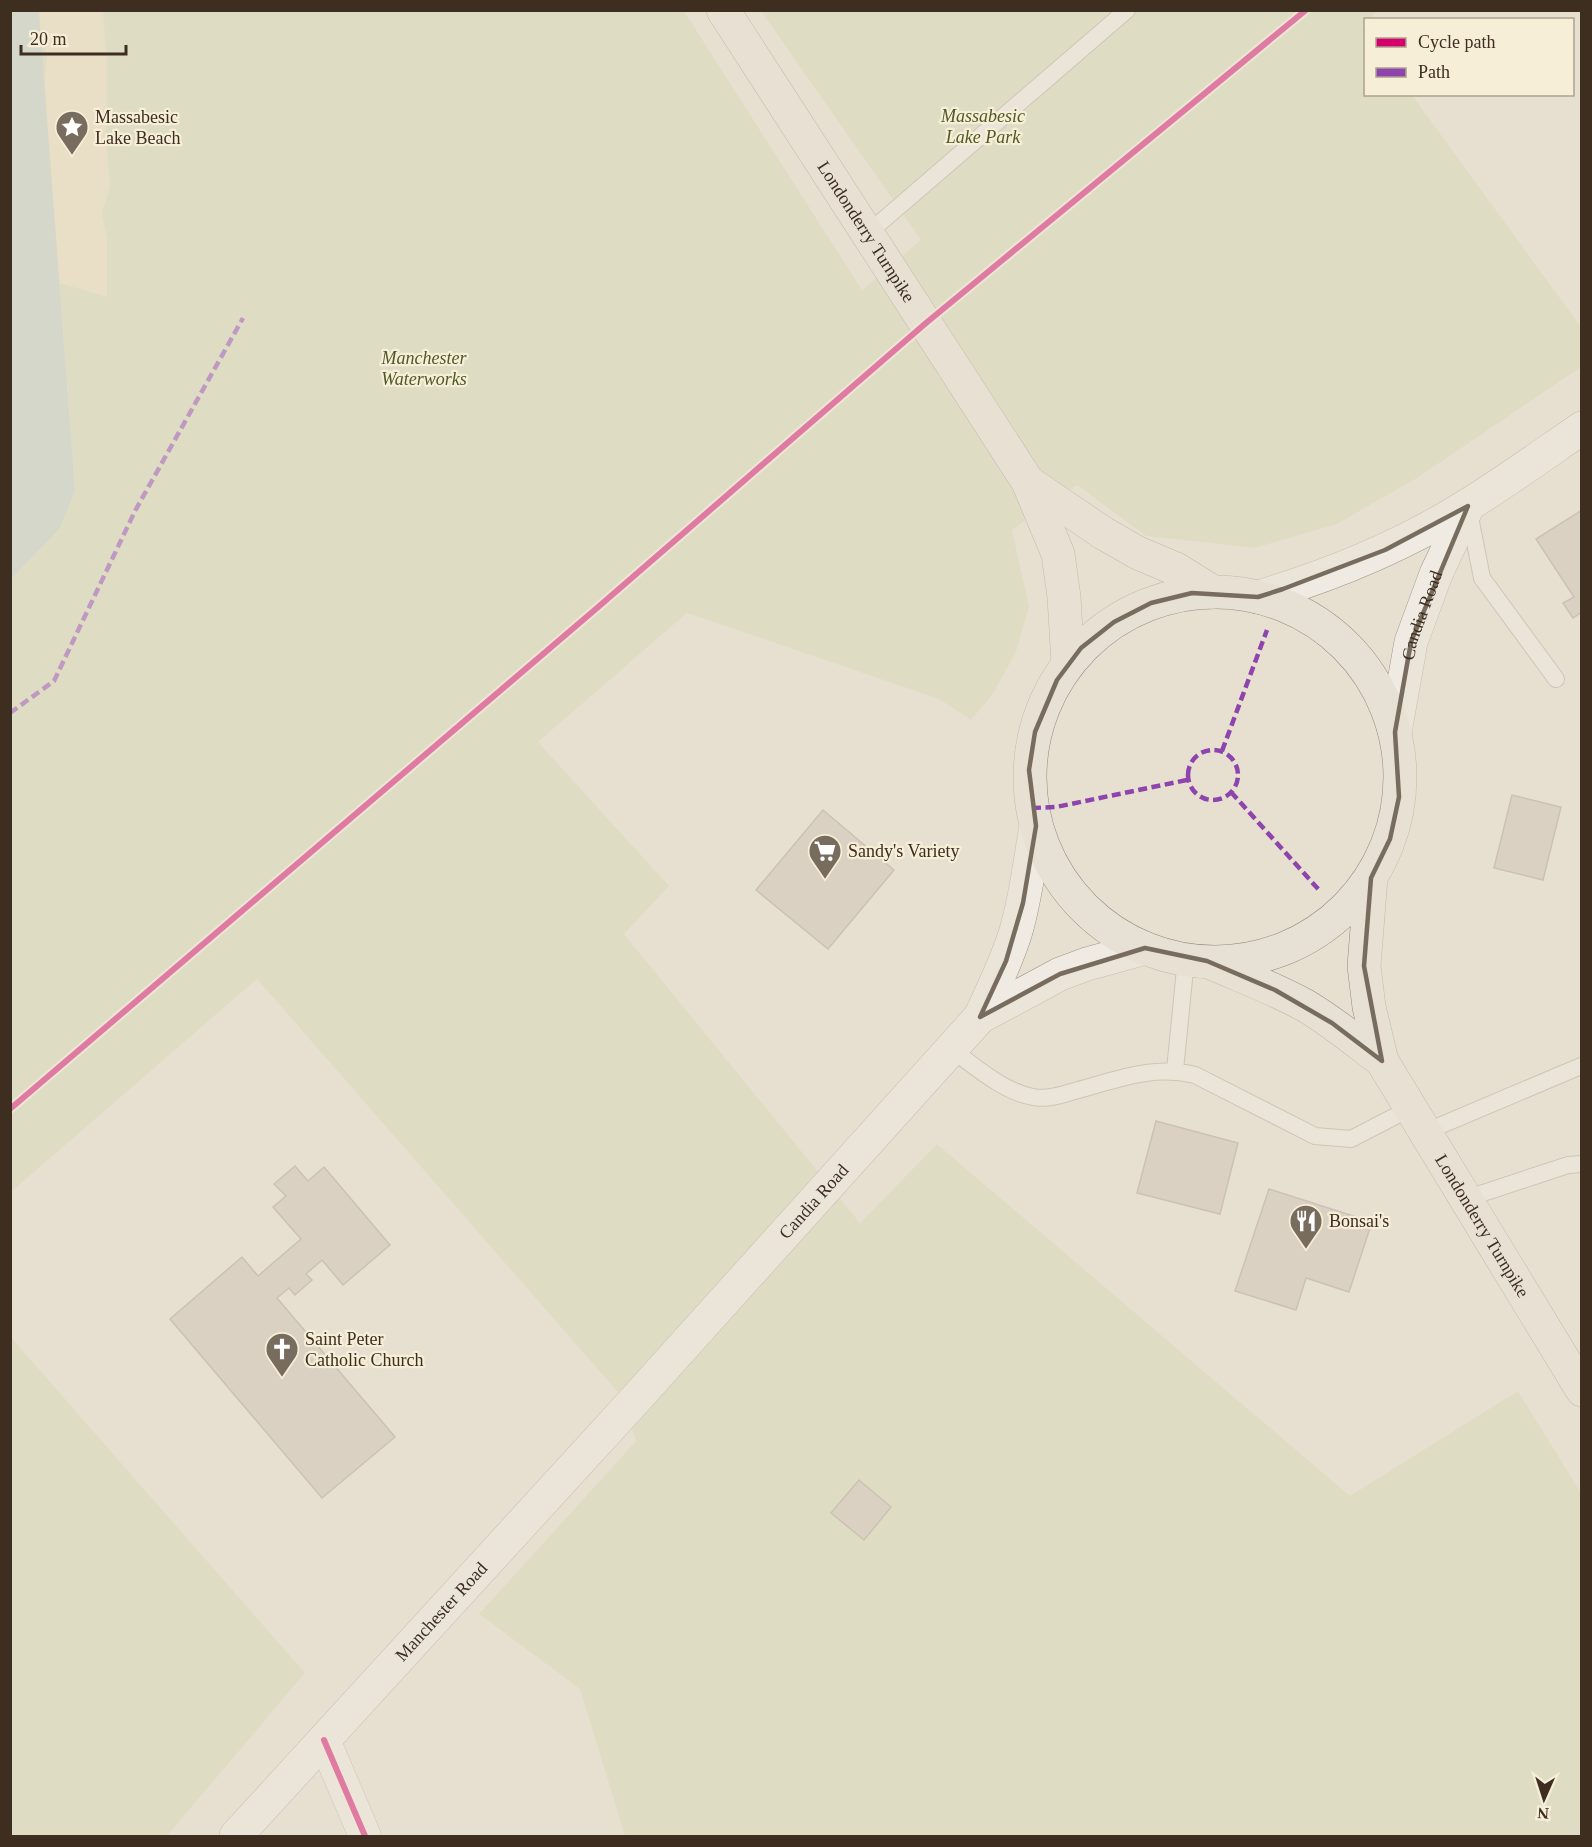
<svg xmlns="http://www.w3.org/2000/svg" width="1592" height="1847" font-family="'Times New Roman',serif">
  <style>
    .green { fill: #d6d7b3 }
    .sand { fill: #eadcb9 }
    .water { fill: #bcccc2 }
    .building { fill: #cbbfb2; stroke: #a89c90; stroke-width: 1.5 }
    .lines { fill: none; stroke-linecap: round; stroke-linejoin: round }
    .service-casing { stroke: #ada599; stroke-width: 18 }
    .minor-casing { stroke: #ada599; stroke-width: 33 }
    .secondary-casing { stroke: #9c958a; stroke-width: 34 }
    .primary-casing { stroke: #928b80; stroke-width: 34 }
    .service { stroke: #efebe3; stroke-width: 16 }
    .minor { stroke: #efebe3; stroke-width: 32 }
    .secondary { stroke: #efebe3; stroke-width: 33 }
    .primary { stroke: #e6e1d4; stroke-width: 33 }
    .quiet { stroke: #8e44ad; stroke-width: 4.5; stroke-dasharray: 9 4.5; stroke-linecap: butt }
    .cycleway-casing { stroke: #f7eed8; stroke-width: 10 }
    .cycleway { stroke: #d6006c; stroke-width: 6 }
    .marked { fill: none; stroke: #786c5e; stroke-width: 4.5; stroke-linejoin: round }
    .labels { text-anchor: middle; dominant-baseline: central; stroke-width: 4.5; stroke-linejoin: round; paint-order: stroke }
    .park-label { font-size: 18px; font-style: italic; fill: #4d5a26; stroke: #f7eed8 }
    .poi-label { font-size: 18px; fill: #3d2e20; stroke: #f7eed8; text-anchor: start }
    .street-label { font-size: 18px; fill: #3d2e20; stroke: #f7eed8 }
  </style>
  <rect width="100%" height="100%" fill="#e7e0d1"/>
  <path class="green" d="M 39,11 L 684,11 L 862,290 L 921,240 L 761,11 L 1378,11 L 1368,19 L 1366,20 L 1362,26 L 1366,31 L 1366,94 L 1412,95 L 1581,327 L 1581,367 L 1417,478 L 1337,524 L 1255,548 L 1146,536 L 1077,485 L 1012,530 L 1029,606 L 1016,652 L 993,694 L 971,720 L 939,699 L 687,613 L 538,742 L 669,886 L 624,934 L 860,1223 L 937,1144 L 1350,1496 L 1518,1391 L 1581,1493 L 1581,1836 L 625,1836 L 580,1689 L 479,1614 L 636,1441 L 622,1397 L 257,979 L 11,1192 L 11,579 L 60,528 L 75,491 Z
    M 10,1336 L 305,1673 L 167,1836 L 11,1836 Z"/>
  <path class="sand" d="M 39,11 L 103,11 L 107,63 L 106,141 L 110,186 L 102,213 L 107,239 L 107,297 L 35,276 L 46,105 L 44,82 L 47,55 L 40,35 Z"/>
  <path class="water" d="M 39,11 L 75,491 L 60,528 L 11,579 L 11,11 Z"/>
  <path class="building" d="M 1582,510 L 1582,612 L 1573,618 L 1563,603 L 1574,597 L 1536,539 Z
    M 1512,795 L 1561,807 L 1543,880 L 1494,868 Z
    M 823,810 L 894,870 L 828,949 L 756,890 Z
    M 1156,1121 L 1238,1143 L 1220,1214 L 1137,1193 Z
    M 295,1166 L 308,1181 L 324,1167 L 390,1245 L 343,1285 L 322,1260 L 306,1274 L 312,1280 L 295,1295 L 289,1288 L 277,1298 L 395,1437 L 322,1498 L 170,1319 L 242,1257 L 258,1276 L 301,1239 L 273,1207 L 286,1196 L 274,1184 Z
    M 1269,1189 L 1372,1222 L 1349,1292 L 1306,1278 L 1296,1310 L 1235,1291 Z
    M 859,1480 L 891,1507 L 864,1540 L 831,1513 Z"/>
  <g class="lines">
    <g class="service-casing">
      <path id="service" d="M 867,234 L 1127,10
        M 1469,512 L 1482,578 L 1556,679
        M 951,1049 C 976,1067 1002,1091 1033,1097 C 1047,1100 1065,1094 1078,1090 C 1119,1079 1153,1065 1195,1075 L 1315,1136 L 1351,1139 L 1411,1108
        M 1175,1070 L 1186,959
        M 1425,1132 L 1581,1066
        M 1465,1199 L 1568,1165 L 1582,1164"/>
    </g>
    <g class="minor-casing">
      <path id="minor" d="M 324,1740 L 365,1836"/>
    </g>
    <g class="secondary-casing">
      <g id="secondary">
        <path d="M 1258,597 C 1332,575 1403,546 1468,505 C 1507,481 1544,454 1582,428"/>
        <path id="s1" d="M 1395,732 L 1411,642 L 1436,574 L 1468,506"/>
        <path d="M 980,1017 L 1060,974 L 1087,964 L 1145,948"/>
        <path id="s2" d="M 236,1836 L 634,1401 L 980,1017 C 993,989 1007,961 1016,931 C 1026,897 1030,861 1036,826"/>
      </g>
    </g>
    <g class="primary-casing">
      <g id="primary">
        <path id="s3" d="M 723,10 L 1028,482 L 1058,554 L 1064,597 L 1068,664"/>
        <path d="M 1028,482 L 1103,533 L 1138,553 L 1176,569 L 1213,592"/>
        <circle cx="1215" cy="777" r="185"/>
        <path id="s4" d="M 1371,878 L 1364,966 L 1369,1007 L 1382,1061 L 1582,1390"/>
        <path d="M 1211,963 C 1243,977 1276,989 1306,1006 C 1333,1022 1357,1042 1382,1061"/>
      </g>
    </g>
    <use href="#service" class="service"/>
    <use href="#minor" class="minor"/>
    <use href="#secondary" class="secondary"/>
    <use href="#primary" class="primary"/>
    <path class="quiet" d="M 10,713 L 54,681 L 135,511 L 243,318
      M1188 775a25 25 0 1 1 50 0a25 25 0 1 1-50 0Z
      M 1222,751 L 1267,630
      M 1231,792 L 1319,890
      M 1032,808 L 1056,807 L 1187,780"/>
    <g class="cycleway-casing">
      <path id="cycleway" d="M 10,1109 L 597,608 L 926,323 L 1306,10
        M 324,1740 L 365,1836"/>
    </g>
    <use href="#cycleway" class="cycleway"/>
  </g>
  <path d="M0 0H1592V1847H0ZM 1468,506 L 1411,642 L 1395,732 L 1399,797 L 1390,839 L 1371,878 L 1364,966 L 1382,1061 L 1332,1023 L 1275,990 L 1207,961 L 1145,948 L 1060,974 L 980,1017 L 1006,961 L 1023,903 L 1036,826 L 1029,770 L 1035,732 L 1057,680 L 1081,648 L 1114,622 L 1151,603 L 1192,593 L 1258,597 L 1283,589 L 1385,550 Z" fill="#e7e0d1" fill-opacity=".55" fill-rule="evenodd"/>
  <path class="marked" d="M 1468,506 L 1411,642 L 1395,732 L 1399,797 L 1390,839 L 1371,878 L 1364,966 L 1382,1061 L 1332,1023 L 1275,990 L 1207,961 L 1145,948 L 1060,974 L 980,1017 L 1006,961 L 1023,903 L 1036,826 L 1029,770 L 1035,732 L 1057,680 L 1081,648 L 1114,622 L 1151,603 L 1192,593 L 1258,597 L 1283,589 L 1385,550 Z"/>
  <defs>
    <g id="sight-pin" transform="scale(1.725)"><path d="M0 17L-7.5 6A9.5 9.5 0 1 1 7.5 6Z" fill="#786c5e" stroke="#f7eed8"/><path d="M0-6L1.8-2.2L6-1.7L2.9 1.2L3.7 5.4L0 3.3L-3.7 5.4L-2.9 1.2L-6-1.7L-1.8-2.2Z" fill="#fff"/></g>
    <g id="supermarket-pin" transform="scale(1.725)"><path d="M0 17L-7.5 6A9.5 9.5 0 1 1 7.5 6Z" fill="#786c5e" stroke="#f7eed8"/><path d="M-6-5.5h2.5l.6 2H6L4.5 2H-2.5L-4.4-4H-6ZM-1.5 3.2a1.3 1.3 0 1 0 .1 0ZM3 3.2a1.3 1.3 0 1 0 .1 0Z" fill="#fff"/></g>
    <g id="restaurant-pin" transform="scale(1.725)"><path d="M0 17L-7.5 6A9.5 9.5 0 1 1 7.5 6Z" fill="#786c5e" stroke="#f7eed8"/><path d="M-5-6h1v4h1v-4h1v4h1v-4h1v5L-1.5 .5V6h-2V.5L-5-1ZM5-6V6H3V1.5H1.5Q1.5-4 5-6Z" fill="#fff"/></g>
    <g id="church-pin" transform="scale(1.725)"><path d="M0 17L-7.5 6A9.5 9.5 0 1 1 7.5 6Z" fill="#786c5e" stroke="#f7eed8"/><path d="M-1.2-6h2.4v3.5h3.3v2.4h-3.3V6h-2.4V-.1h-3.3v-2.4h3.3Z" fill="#fff"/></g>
  </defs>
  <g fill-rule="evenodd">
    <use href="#sight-pin" x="72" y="127"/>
    <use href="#supermarket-pin" x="825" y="851"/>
    <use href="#restaurant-pin" x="1306" y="1221"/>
    <use href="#church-pin" x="282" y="1349"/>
  </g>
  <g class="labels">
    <g class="park-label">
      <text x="983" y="116">Massabesic<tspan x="983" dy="21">Lake Park</tspan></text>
      <text x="424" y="358">Manchester<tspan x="424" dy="21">Waterworks</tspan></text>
    </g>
    <g class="poi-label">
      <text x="95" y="117">Massabesic<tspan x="95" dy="21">Lake Beach</tspan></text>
      <text x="848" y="851">Sandy's Variety</text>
      <text x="1329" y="1221">Bonsai's</text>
      <text x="305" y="1339">Saint Peter<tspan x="305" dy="21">Catholic Church</tspan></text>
    </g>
    <g class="street-label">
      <text stroke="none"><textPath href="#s3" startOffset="264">Londonderry Turnpike</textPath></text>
      <text stroke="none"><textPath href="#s1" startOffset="120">Candia Road</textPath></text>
      <text stroke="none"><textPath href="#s2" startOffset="858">Candia Road</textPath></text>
      <text stroke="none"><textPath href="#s4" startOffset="378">Londonderry Turnpike</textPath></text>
      <text stroke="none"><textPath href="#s2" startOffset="304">Manchester Road</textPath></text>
    </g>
  </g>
  <rect width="1592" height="1847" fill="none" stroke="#3d2e20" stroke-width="24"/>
  <rect x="1364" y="18" width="210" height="78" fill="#f7eed8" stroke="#ada18e" stroke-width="1.5"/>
  <rect x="1376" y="38" width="30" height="9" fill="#d6006c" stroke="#ada18e" stroke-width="1.5"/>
  <text x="1418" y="48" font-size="18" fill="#3d2e20">Cycle path</text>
  <rect x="1376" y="68" width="30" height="9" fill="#8e44ad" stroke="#ada18e" stroke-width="1.5"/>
  <text x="1418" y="78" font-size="18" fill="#3d2e20">Path</text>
  <g transform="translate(1544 1799) rotate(183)" stroke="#f7eed8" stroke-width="4.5" paint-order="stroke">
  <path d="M0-4.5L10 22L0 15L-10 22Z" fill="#3d2e20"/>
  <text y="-9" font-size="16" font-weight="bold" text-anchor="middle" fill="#3d2e20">N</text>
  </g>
  <path d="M21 45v9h105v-9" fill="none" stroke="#3d2e20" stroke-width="3"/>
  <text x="30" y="45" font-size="18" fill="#3d2e20" stroke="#f7eed8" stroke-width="4.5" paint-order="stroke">20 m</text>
</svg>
